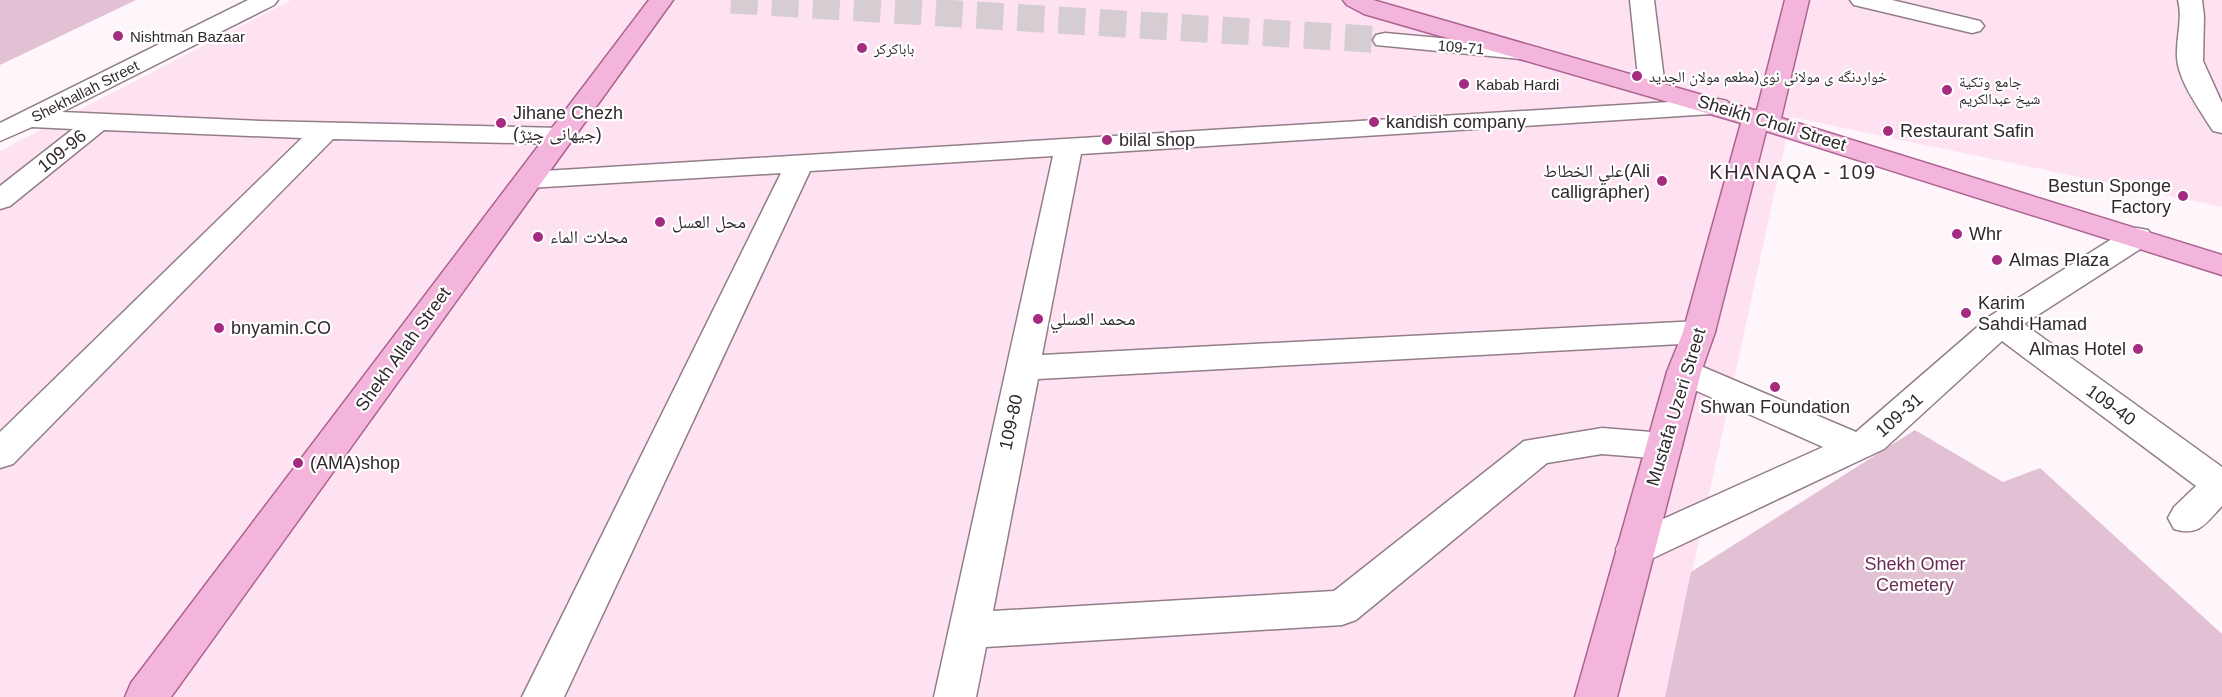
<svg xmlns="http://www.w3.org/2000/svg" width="2222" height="697" font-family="Arial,'Noto Naskh Arabic',sans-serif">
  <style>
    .built { fill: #ffe2f2 }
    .green { fill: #e3c1d4 }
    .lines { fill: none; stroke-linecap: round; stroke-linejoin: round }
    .minor-tunnel { stroke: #d6cdd2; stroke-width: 27; stroke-dasharray: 27 14; stroke-linecap: butt }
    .minor-casing { stroke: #917e88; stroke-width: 3 }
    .major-casing { stroke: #ab6490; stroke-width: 3 }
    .minor { fill: #fff; fill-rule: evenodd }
    .major { fill: #f4b5dd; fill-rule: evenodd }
    .poi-dot { fill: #a52b80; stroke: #fff; stroke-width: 2 }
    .labels { text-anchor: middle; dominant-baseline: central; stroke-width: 4.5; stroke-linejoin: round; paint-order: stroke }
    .far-poi-label { font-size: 15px; fill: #30282d; stroke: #fff; text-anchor: start }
    .far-street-label { font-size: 15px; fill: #30282d; stroke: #fff }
    .poi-label { font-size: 18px; fill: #30282d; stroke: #fff; text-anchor: start }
    .street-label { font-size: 18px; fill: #30282d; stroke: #fff }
    .park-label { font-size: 18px; fill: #6a2a54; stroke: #fff }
    .neighbourhood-label { font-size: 20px; letter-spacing: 1.5px; fill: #3a2a33; stroke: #fff }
  </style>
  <rect width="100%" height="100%" fill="#fff6fb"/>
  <path class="built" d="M 291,0 L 2222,0 L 2222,207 L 1791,117 L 1665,697 L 0,697 L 0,151 Z"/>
  <path class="green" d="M 0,0 L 136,0 L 0,65 Z
    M 1915,430 L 2003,482 L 2040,468 L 2222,634 L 2222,697 L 1665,697 L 1691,572 Z"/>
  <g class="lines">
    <path class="minor-tunnel" d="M 731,0 L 1385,40"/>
    <g class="minor-casing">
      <path id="minor" d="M 248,0 L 278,0 L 274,5 L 62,112 L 261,121 L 561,128 L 571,130 L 575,136 L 571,142 L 561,144 L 333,139 L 13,464 L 0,468 L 0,432 L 302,138 L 104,130 L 10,206 L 0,209 L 0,186 L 73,129 L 32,127 L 0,141 L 0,123 Z
        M 1630,0 L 1654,0 L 1665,87 L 1661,92 L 1652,95 L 1643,92 L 1639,87 Z
        M 1850,0 L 1892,0 L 1980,21 L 1984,26 L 1980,31 L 1972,33 L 1854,5 Z
        M 2178,0 L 2202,0 L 2204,16 L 2203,61 L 2222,103 L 2222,133 L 2213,131 L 2209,125 C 2197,105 2178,80 2177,57 C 2176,37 2183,19 2178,0 Z
        M 1385,33 L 1530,46 L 1539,48 L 1542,53 L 1539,58 L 1530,60 L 1376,45 L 1373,40 L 1376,35 Z
        M 1718,99 L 1727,101 L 1731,107 L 1727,113 L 1081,154 L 1042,355 L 1699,321 L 1711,324 L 1715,332 L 1711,340 L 1699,343 L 1038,379 L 993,611 L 1334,591 L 1524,441 L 1602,428 L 1664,433 L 1677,437 L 1682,446 L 1677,455 L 1664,459 L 1602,454 L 1547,463 L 1356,620 L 1342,625 L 986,647 L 976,697 L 934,697 L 1053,156 L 810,171 L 564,697 L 522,697 L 781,173 L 528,188 L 518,186 L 514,180 L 518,174 L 528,172 Z
        M 2137,228 L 2148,230 L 2152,237 L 2148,244 L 2024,324 L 2222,467 L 2222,506 C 2206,523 2199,537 2174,529 L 2168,518 L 2174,507 L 2196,486 L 2002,341 L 1884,449 L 1649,560 L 1635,565 L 1621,560 L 1616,549 L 1621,538 L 1823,447 L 1672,380 L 1667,372 L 1672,364 L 1684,360 L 1696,364 L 1856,432 L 1990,316 L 2126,230 Z"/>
    </g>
    <g class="major-casing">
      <path id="major" d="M 649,0 L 673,0 L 171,697 L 125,697 L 131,683 Z
        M 1343,0 L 1373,0 L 1754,110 L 1757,110 L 1785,0 L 1809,0 L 1781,118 L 2222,255 L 2222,275 L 1766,131 L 1715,332 L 1701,372 L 1617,697 L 1575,697 L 1667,372 L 1683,332 L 1741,123 L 1364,14 L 1347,5 Z"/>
    </g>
    <use href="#minor" class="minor"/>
    <use href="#major" class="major"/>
  </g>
  <g class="poi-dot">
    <circle cx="118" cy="36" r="6"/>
    <circle cx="862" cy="48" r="6"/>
    <circle cx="1637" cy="76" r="6"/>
    <circle cx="1464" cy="84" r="6"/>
    <circle cx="1947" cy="90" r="6"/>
    <circle cx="1374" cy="122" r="6"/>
    <circle cx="501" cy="123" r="6"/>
    <circle cx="1888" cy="131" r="6"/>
    <circle cx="1107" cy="140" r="6"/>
    <circle cx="1662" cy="181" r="6"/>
    <circle cx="2183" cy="196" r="6"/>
    <circle cx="660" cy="222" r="6"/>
    <circle cx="1957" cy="234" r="6"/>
    <circle cx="538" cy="237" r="6"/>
    <circle cx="1997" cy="260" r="6"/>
    <circle cx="1966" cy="313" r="6"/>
    <circle cx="1038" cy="319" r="6"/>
    <circle cx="219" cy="328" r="6"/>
    <circle cx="2138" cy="349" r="6"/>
    <circle cx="1775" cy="387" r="6"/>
    <circle cx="298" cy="463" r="6"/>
  </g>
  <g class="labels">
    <g class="far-poi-label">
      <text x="130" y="36">Nishtman Bazaar</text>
      <text x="874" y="48">باباكركر</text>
      <text x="1649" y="76">خواردنگه ی مولانی نوی(مطعم مولان الجديد</text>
      <text x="1959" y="81">جامع وتكية<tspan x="1959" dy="17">شيخ عبدالكريم</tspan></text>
      <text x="1476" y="84">Kabab Hardi</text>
    </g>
    <g class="far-street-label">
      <text transform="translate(1461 47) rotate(5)">109-71</text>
      <text transform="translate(85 91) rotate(-27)">Shekhallah Street</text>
    </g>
    <g class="poi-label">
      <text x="513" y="113">Jihane Chezh<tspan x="513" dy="21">(جیهانی چێژ)</tspan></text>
      <text x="1386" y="122">kandish company</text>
      <text x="1900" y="131">Restaurant Safin</text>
      <text x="1119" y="140">bilal shop</text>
      <text x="1650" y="171" text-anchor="end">علي الخطاط(Ali<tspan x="1650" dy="21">calligrapher)</tspan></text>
      <text x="2171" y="186" text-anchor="end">Bestun Sponge<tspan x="2171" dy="21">Factory</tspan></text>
      <text x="672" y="222">محل العسل</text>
      <text x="1969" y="234">Whr</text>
      <text x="550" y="237">محلات الماء</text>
      <text x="2009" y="260">Almas Plaza</text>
      <text x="1978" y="303">Karim<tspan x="1978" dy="21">Sahdi Hamad</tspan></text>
      <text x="1050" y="319">محمد العسلي</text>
      <text x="231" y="328">bnyamin.CO</text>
      <text x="2126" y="349" text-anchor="end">Almas Hotel</text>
      <text x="1775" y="407" text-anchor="middle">Shwan Foundation</text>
      <text x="310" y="463">(AMA)shop</text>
    </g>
    <g class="street-label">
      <text transform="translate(1772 123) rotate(17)">Sheikh Choli Street</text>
      <text transform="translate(62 151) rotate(-39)">109-96</text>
      <text transform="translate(403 349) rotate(-54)">Shekh Allah Street</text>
      <text transform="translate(2111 405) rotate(36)">109-40</text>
      <text transform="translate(1676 407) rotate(-73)">Mustafa Uzeri Street</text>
      <text transform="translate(1899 415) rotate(-42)">109-31</text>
      <text transform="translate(1011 422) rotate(-78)">109-80</text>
    </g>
    <g class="park-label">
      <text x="1915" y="564">Shekh Omer<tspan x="1915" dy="21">Cemetery</tspan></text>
    </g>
    <g class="neighbourhood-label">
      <text x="1793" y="172">KHANAQA - 109</text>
    </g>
  </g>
</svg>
